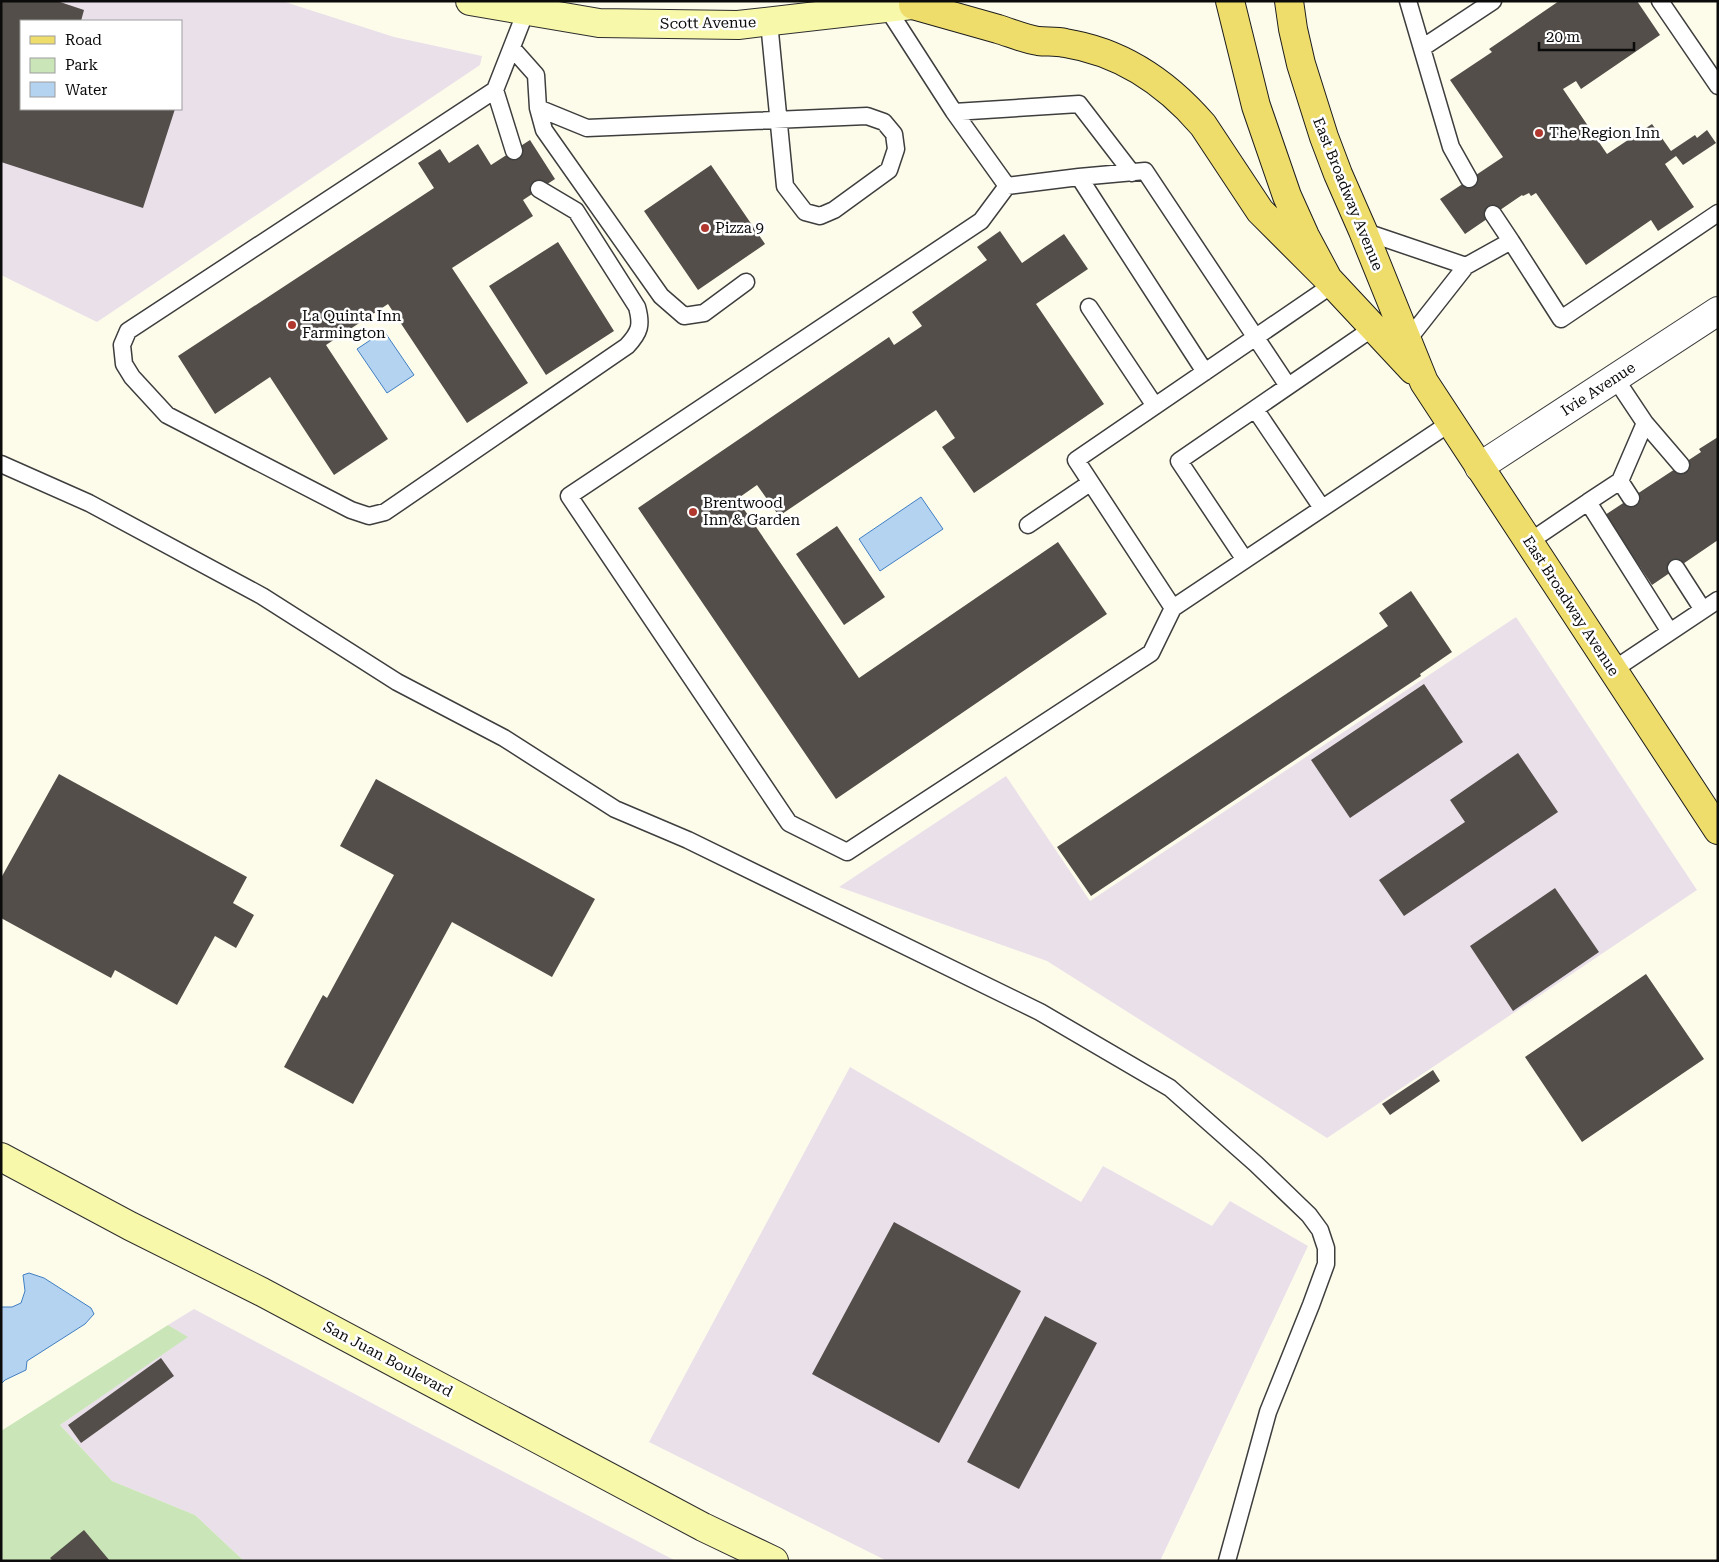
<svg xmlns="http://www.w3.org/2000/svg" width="1719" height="1562" font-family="'Roboto Serif',serif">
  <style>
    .industrial { fill: #eae0ea; fill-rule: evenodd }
    .green { fill: #cae5b8 }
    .water { fill: #b4d3f1; stroke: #417fc2 }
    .building { fill: #534e49 }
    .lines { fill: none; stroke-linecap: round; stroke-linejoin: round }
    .lane-casing { stroke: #3e3e3e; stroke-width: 19 }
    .street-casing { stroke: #3e3e3e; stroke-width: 30 }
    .secondary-casing { stroke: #2d2d2d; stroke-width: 30 }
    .primary-casing { stroke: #1c1c1c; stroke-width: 30 }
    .lane { stroke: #fff; stroke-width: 16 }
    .street { stroke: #fff; stroke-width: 28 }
    .secondary { stroke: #f8f8ab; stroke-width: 28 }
    .primary { stroke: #eedd6b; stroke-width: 28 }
    .poi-dot { fill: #b0382f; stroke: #fff; stroke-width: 2 }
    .labels { text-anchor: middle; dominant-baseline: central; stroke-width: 5; stroke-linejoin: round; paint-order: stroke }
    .street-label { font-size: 15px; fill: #0b0b0b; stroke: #fff }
    .poi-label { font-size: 15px; fill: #0b0b0b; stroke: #fff; text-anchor: start }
  </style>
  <rect width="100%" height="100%" fill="#fdfceb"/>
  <path class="industrial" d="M 1,1 L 282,1 L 394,37 L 482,56 L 480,65 L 97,322 L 1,275 ZM 21,21 L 181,21 L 181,109 L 21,109 Z
    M 1516,617 L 1697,890 L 1327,1138 L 1047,961 L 839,887 L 1006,776 L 1090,901 Z
    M 850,1067 L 1081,1202 L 1103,1166 L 1212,1226 L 1230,1201 L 1308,1246 L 1160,1561 L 887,1561 L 649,1442 Z
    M 194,1309 L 421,1429 L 676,1561 L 244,1561 L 195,1515 L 112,1481 L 60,1425 L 187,1337 L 168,1325 Z"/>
  <path class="green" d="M 168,1325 L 188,1337 L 60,1425 L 112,1481 L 195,1515 L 244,1561 L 1,1561 L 1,1431 Z"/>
  <path class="water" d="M 384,331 L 414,375 L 387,393 L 357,349 Z
    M 921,497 L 943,529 L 880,571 L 859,539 Z
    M 29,1273 L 44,1278 L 91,1308 L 94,1314 L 85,1324 L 27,1361 L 26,1370 L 5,1380 L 1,1384 L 1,1307 L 12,1307 L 21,1303 L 25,1291 L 23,1275 Z"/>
  <path class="building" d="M 1,1 L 57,1 L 84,10 L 81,21 L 21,21 L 21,109 L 175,109 L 143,208 L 1,162 Z
    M 1559,1 L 1637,1 L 1660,35 L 1581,89 L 1576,81 L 1563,89 L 1607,154 L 1652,124 L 1671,151 L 1695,135 L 1697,138 L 1707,130 L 1716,143 L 1683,165 L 1676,156 L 1665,164 L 1694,207 L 1658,231 L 1651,220 L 1586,265 L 1536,193 L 1531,196 L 1529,193 L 1523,196 L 1522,195 L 1465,234 L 1440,199 L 1503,157 L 1450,80 L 1492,52 L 1489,49 Z
    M 530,140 L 555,179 L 523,200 L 533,216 L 452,268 L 528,383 L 467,423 L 388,304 L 326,345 L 388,439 L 334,475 L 270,377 L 215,414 L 178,356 L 434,188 L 418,163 L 440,149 L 449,163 L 478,144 L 491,165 Z
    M 711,165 L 765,244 L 698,290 L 644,211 Z
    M 1000,231 L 1022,263 L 1064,234 L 1088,269 L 1036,304 L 1104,404 L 974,493 L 942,447 L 955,438 L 936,410 L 779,516 L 757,485 L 737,499 L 859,678 L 1058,542 L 1107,614 L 836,799 L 638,508 L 889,337 L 894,345 L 922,326 L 912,312 L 987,260 L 977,247 Z
    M 558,242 L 614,331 L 546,375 L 489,286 Z
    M 1718,437 L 1718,540 L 1652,585 L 1605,515 L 1701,452 L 1699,449 Z
    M 837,526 L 885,597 L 844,625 L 796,554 Z
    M 1411,591 L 1452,652 L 1420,674 L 1421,676 L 1091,896 L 1057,847 L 1388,626 L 1379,613 Z
    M 1424,684 L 1463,742 L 1350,818 L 1311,760 Z
    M 1518,753 L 1558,812 L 1404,916 L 1379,880 L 1465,822 L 1450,800 Z
    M 59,774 L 247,877 L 233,903 L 254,915 L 236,948 L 215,936 L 177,1005 L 115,970 L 111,978 L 1,918 L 1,878 Z
    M 376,779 L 595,899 L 552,977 L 452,922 L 353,1104 L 284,1067 L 323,995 L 327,998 L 394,875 L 340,846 Z
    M 1555,888 L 1599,952 L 1513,1011 L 1470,946 Z
    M 1646,974 L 1704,1059 L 1582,1142 L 1525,1057 Z
    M 1433,1070 L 1440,1081 L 1390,1115 L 1382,1104 Z
    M 894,1222 L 1021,1291 L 939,1443 L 812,1374 Z
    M 1045,1316 L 1097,1343 L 1019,1489 L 967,1462 Z
    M 161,1358 L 174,1376 L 81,1443 L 68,1425 Z
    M 84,1530 L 110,1561 L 53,1561 L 50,1558 Z"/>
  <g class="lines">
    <g class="lane-casing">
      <path id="lane" d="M 1408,1 L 1451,147 L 1469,179
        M 1660,1 L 1718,86
        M 887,8 L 954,112 L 1007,186 L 1079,177 L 1145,171 L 1288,386
        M 526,11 L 495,90 L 128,331 L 122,345 L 124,364 L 132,377 L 167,415 L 351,510 L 369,516 L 385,512 L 627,346 C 640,332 642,325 637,307 L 576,211 L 539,189
        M 512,48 L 536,75 L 538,108 L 544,130 L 661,296 L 684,316 L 704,313 L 746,282
        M 1422,48 L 1493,1
        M 495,90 L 514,151
        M 538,108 L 587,128 L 867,116 L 884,122 L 894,134 L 896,149 L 889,170 L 834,210 L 820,216 L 805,212 L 785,186 L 769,22
        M 954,112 L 1079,104 L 1132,173
        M 1079,177 L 1205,372
        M 1007,186 L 981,221 L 569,496 L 789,823 L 847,852 L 1151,653 L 1173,608
        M 1493,214 L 1511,241
        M 1363,231 L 1466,266 L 1407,341
        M 1466,266 L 1511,241 L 1561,319 L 1718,213
        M 1332,285 L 1076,460 L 1173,608 L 1450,423
        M 1089,307 L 1155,406
        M 1615,378 L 1645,423 L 1681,465
        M 1255,409 L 1322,508
        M 1,464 L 89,503 L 262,596 L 397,682 L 504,738 L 615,809 L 688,840 L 1040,1012 L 1170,1088 L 1256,1164 L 1309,1215 L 1320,1230 L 1326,1248 L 1326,1264 L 1311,1305 L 1268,1412 L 1227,1561
        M 1620,481 L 1631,498
        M 1588,502 L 1620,481 L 1645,423
        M 1028,525 L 1090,483
        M 1529,542 L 1588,502 L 1670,632
        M 1245,560 L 1179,461 L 1373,328
        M 1676,568 L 1703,610
        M 1613,670 L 1718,600"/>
    </g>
    <g class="street-casing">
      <path id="street" d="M 1479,467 L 1718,311"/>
    </g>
    <g class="secondary-casing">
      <path id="secondary" d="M 470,1 L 599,23 L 738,25 L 938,2
        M 1,1157 L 130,1226 L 262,1292 L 703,1527 L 774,1561"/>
    </g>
    <g class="primary-casing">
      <path id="primary" d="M 1230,1 L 1256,106 L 1287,196 L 1305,236 L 1328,279 L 1413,370
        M 1289,1 L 1293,29 L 1301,64 L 1324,137 L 1338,174 L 1363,231 L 1424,382 L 1718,830
        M 913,5 C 941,13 969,21 998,29 C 1011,33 1025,39 1038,41 C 1047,42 1056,41 1065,43 C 1122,52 1166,82 1203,125 L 1260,211 L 1328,279"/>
    </g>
    <use href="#lane" class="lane"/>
    <use href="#street" class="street"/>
    <use href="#secondary" class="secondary"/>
    <use href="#primary" class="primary"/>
  </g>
  <g class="poi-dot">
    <circle cx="1539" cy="133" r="5"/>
    <circle cx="705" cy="228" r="5"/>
    <circle cx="292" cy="325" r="5"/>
    <circle cx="693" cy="512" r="5"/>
  </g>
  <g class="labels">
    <g class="street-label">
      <text transform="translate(708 23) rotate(-1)">Scott Avenue</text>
      <text transform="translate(1348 194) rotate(68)">East Broadway Avenue</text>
      <text transform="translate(1598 389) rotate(-33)">Ivie Avenue</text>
      <text transform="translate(1571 606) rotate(57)">East Broadway Avenue</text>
      <text transform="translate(388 1359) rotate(28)">San Juan Boulevard</text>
    </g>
    <g class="poi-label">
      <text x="1549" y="133">The Region Inn</text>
      <text x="715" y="228">Pizza 9</text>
      <text x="302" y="316">La Quinta Inn<tspan x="302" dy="17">Farmington</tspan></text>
      <text x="703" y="503">Brentwood<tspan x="703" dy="17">Inn &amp; Garden</tspan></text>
    </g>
  </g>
  <rect width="1719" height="1562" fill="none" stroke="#0b0b0b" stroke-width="5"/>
  <rect x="20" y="20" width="162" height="90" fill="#ffffff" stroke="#9d9d9d"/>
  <rect x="30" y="36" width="25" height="8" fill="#eedd6b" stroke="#9d9d9d"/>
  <text x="65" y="45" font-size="15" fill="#0b0b0b">Road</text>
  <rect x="30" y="58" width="25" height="15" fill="#cae5b8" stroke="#9d9d9d"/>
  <text x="65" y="70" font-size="15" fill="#0b0b0b">Park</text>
  <rect x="30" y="82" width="25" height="15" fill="#b4d3f1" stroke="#9d9d9d"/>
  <text x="65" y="95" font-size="15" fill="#0b0b0b">Water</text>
  <path d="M1539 42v8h95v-8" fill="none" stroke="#0b0b0b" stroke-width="2.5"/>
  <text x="1546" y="42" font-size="15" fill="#0b0b0b" stroke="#ffffff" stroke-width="4" paint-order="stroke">20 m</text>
</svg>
